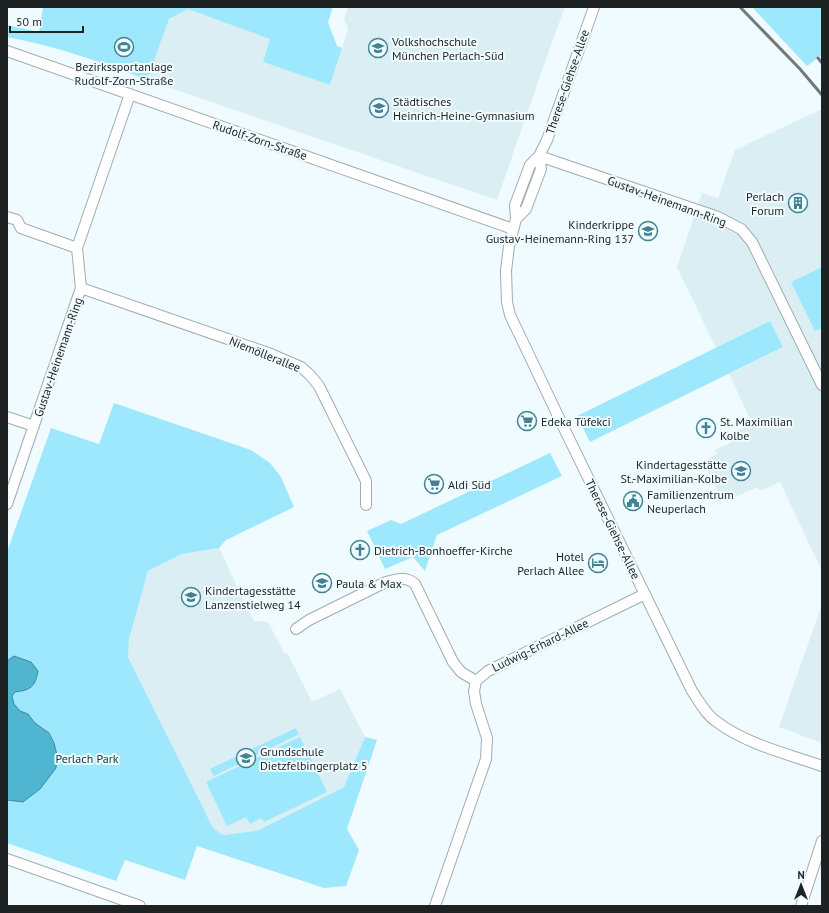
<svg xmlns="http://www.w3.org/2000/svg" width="829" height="913" font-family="'PT Sans',sans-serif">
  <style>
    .built { fill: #daeef4 }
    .green { fill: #9ee8fd }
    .water { fill: #4fb5d0; stroke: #40899c }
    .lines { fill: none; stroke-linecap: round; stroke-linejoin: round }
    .minor-casing { stroke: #a2acb0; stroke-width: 12 }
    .minor { stroke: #fff; stroke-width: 10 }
    .rail { stroke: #72797a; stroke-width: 3 }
    .labels { text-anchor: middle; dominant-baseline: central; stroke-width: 4; stroke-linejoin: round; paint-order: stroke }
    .poi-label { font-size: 12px; fill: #1e2223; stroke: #effbfe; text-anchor: start }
    .street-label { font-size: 12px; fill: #1e2223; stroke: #effbfe }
    .park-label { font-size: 12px; fill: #073843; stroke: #effbfe }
  </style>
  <rect width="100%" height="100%" fill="#effbfe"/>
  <path class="built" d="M 348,7 L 565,7 L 546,59 L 497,200 L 147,80 L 169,19 L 188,9 L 270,39 L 263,62 L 330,85 L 348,29 L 344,19 Z
    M 822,109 L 822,571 L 780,482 L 760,491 L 758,487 L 729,500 L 728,498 L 723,501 L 703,461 L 717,454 L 715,450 L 732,442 L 729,434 L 752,423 L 729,374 L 783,347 L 770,322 L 716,348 L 677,267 L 702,193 L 718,198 L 735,150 Z
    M 219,548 L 254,622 L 258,621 L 268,622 L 285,654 L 287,653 L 312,702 L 340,689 L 365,737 L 344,787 L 257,831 L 223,835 L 213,828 L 128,657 L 129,639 L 148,571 L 182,554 Z
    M 822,604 L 822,743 L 779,727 Z"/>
  <path class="green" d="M 43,7 L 333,7 L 328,22 L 337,46 L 342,48 L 330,85 L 263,62 L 270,39 L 188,9 L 169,19 L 147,80 C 101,62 56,46 7,37 L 7,25 L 39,32 Z
    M 752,7 L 822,7 L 822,55 L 807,66 Z
    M 822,267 L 822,328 L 815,331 L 791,282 Z
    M 770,321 L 783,347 L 590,442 L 577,416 Z
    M 114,403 L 251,450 L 270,463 L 281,477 L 294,507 L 226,540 L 219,548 L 182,554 L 148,571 L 129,639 L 128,657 L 213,828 L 223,835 L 257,831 L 344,787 L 365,737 L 377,740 L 347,829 L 359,850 L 346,886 L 324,888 L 197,846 L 185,880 L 125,860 L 116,881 L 7,843 L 7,552 L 51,428 L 99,444 Z
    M 550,453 L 562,476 L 437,535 L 425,571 L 413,557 L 385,569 L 367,531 L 391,520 L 401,524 Z
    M 296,728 L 299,734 L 214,776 L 210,769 Z
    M 300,737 L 327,792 L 264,822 L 261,818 L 250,824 L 246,817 L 227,826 L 206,782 Z"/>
  <path class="water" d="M 14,656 L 31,662 L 38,671 C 35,687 31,690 15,692 L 12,696 L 14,704 L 20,711 L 28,714 L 35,723 L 49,733 L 54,743 L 57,755 L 56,768 L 40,789 L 23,802 L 7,800 L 7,661 Z"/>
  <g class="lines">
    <g class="minor-casing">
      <path id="minor" d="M 594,7 L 547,140 L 539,156 L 530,165 L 515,205 L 516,219 L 509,246 L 506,271 L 507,302 L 510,315 L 560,420 L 692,691 C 699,701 706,715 717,722 C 746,744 788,754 822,766
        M 7,51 L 513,229
        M 539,156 L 718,217 L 741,229 L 752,242 L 822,385
        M 7,217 L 17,220 L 21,228 L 77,248
        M 516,219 L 526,209 L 541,169 L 539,156
        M 81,288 L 271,354 L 301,367 L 310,375 L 319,386 L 366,481 L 366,505
        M 7,417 L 34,426
        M 7,504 L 81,288 L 77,248 L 130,94
        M 296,629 L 309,620 L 386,582 C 396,579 406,576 415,584 L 453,662 L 461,672 L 476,681
        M 7,859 L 140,906
        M 435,906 L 486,759 L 487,738 L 476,704 L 474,691 L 476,681 L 488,671 L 645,594
        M 801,906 L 822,841"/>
    </g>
    <use href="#minor" class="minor"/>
    <path class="rail" d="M 740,7 L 800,69 L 822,95
      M 818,58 L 822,63"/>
  </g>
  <defs>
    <g id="stadium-ring" transform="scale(1)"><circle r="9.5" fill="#effbfe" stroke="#418395" stroke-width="1.5"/><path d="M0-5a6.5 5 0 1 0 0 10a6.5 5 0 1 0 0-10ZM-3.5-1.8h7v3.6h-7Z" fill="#418395"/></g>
    <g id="university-ring" transform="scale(1)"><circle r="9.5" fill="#effbfe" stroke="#418395" stroke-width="1.5"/><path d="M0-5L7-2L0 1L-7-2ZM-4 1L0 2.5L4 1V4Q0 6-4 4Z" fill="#418395"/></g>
    <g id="school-ring" transform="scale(1)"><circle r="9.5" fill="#effbfe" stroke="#418395" stroke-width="1.5"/><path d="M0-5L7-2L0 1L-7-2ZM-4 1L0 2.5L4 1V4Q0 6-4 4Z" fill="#418395"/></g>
    <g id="building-ring" transform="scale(1)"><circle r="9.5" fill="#effbfe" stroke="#418395" stroke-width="1.5"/><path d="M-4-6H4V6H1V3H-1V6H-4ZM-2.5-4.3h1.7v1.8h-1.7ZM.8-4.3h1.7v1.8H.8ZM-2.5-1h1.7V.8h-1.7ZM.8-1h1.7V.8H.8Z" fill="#418395"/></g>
    <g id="supermarket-ring" transform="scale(1)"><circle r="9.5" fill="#effbfe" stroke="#418395" stroke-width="1.5"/><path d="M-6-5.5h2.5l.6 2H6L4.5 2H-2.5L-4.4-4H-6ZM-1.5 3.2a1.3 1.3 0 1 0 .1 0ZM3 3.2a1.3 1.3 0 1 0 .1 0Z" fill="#418395"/></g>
    <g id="church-ring" transform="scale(1)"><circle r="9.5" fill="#effbfe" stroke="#418395" stroke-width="1.5"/><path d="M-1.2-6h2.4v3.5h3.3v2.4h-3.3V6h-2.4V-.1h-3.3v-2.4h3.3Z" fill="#418395"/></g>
    <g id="civic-ring" transform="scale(1)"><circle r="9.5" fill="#effbfe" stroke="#418395" stroke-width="1.5"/><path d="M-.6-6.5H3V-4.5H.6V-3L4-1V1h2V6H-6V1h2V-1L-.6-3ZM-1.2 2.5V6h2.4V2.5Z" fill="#418395"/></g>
    <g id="hotel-ring" transform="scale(1)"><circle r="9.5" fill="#effbfe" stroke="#418395" stroke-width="1.5"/><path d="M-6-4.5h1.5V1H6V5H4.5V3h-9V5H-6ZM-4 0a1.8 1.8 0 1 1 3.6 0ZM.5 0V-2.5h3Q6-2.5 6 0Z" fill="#418395"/></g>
  </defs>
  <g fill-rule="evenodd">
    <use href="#stadium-ring" x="124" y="47"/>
    <use href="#university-ring" x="378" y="48"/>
    <use href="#school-ring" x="379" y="108"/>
    <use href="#building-ring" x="798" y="203"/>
    <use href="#school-ring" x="648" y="231"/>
    <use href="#supermarket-ring" x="527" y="421"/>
    <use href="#church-ring" x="706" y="428"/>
    <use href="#school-ring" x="741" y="471"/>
    <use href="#supermarket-ring" x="434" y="484"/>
    <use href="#civic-ring" x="633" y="501"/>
    <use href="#church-ring" x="360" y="550"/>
    <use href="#hotel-ring" x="598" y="563"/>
    <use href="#school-ring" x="322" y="583"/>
    <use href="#school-ring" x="191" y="597"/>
    <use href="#school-ring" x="246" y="758"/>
  </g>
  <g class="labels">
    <g class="poi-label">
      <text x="392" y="41">Volkshochschule<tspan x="392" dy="14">München Perlach-Süd</tspan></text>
      <text x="124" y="66" text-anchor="middle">Bezirkssportanlage<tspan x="124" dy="14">Rudolf-Zorn-Straße</tspan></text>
      <text x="393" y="101">Städtisches<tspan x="393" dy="14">Heinrich-Heine-Gymnasium</tspan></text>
      <text x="784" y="196" text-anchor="end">Perlach<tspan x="784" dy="14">Forum</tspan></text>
      <text x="634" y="224" text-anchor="end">Kinderkrippe<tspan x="634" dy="14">Gustav-Heinemann-Ring 137</tspan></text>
      <text x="541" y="421">Edeka Tüfekci</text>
      <text x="720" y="421">St. Maximilian<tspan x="720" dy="14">Kolbe</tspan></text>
      <text x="727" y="464" text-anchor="end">Kindertagesstätte<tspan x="727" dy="14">St.-Maximilian-Kolbe</tspan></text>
      <text x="448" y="484">Aldi Süd</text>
      <text x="647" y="494">Familienzentrum<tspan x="647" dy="14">Neuperlach</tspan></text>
      <text x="374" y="550">Dietrich-Bonhoeffer-Kirche</text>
      <text x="584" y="556" text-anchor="end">Hotel<tspan x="584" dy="14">Perlach Allee</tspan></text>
      <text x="336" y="583">Paula &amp; Max</text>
      <text x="205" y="590">Kindertagesstätte<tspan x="205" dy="14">Lanzenstielweg 14</tspan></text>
      <text x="260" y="751">Grundschule<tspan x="260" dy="14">Dietzfelbingerplatz 5</tspan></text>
    </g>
    <g class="street-label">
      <text transform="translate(567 82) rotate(-71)">Therese-Giehse-Allee</text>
      <text transform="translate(260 140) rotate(19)">Rudolf-Zorn-Straße</text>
      <text transform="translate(667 201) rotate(20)">Gustav-Heinemann-Ring</text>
      <text transform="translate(265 354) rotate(22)">Niemöllerallee</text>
      <text transform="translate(58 357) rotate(-71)">Gustav-Heinemann-Ring</text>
      <text transform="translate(613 529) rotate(64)">Therese-Giehse-Allee</text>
      <text transform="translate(540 645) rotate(-26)">Ludwig-Erhard-Allee</text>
    </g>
    <g class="park-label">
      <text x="87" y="758">Perlach Park</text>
    </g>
  </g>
  <rect width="829" height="913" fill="none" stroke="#1e2223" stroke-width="16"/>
  <g transform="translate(801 885)" stroke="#effbfe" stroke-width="3" paint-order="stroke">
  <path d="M0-3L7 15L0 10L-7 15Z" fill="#1e2223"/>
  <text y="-6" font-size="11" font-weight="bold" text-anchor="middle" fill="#1e2223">N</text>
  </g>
  <path d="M10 26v6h73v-6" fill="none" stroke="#1e2223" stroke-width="2"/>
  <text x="16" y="26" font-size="12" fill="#1e2223" stroke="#effbfe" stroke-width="3" paint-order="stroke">50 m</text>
</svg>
